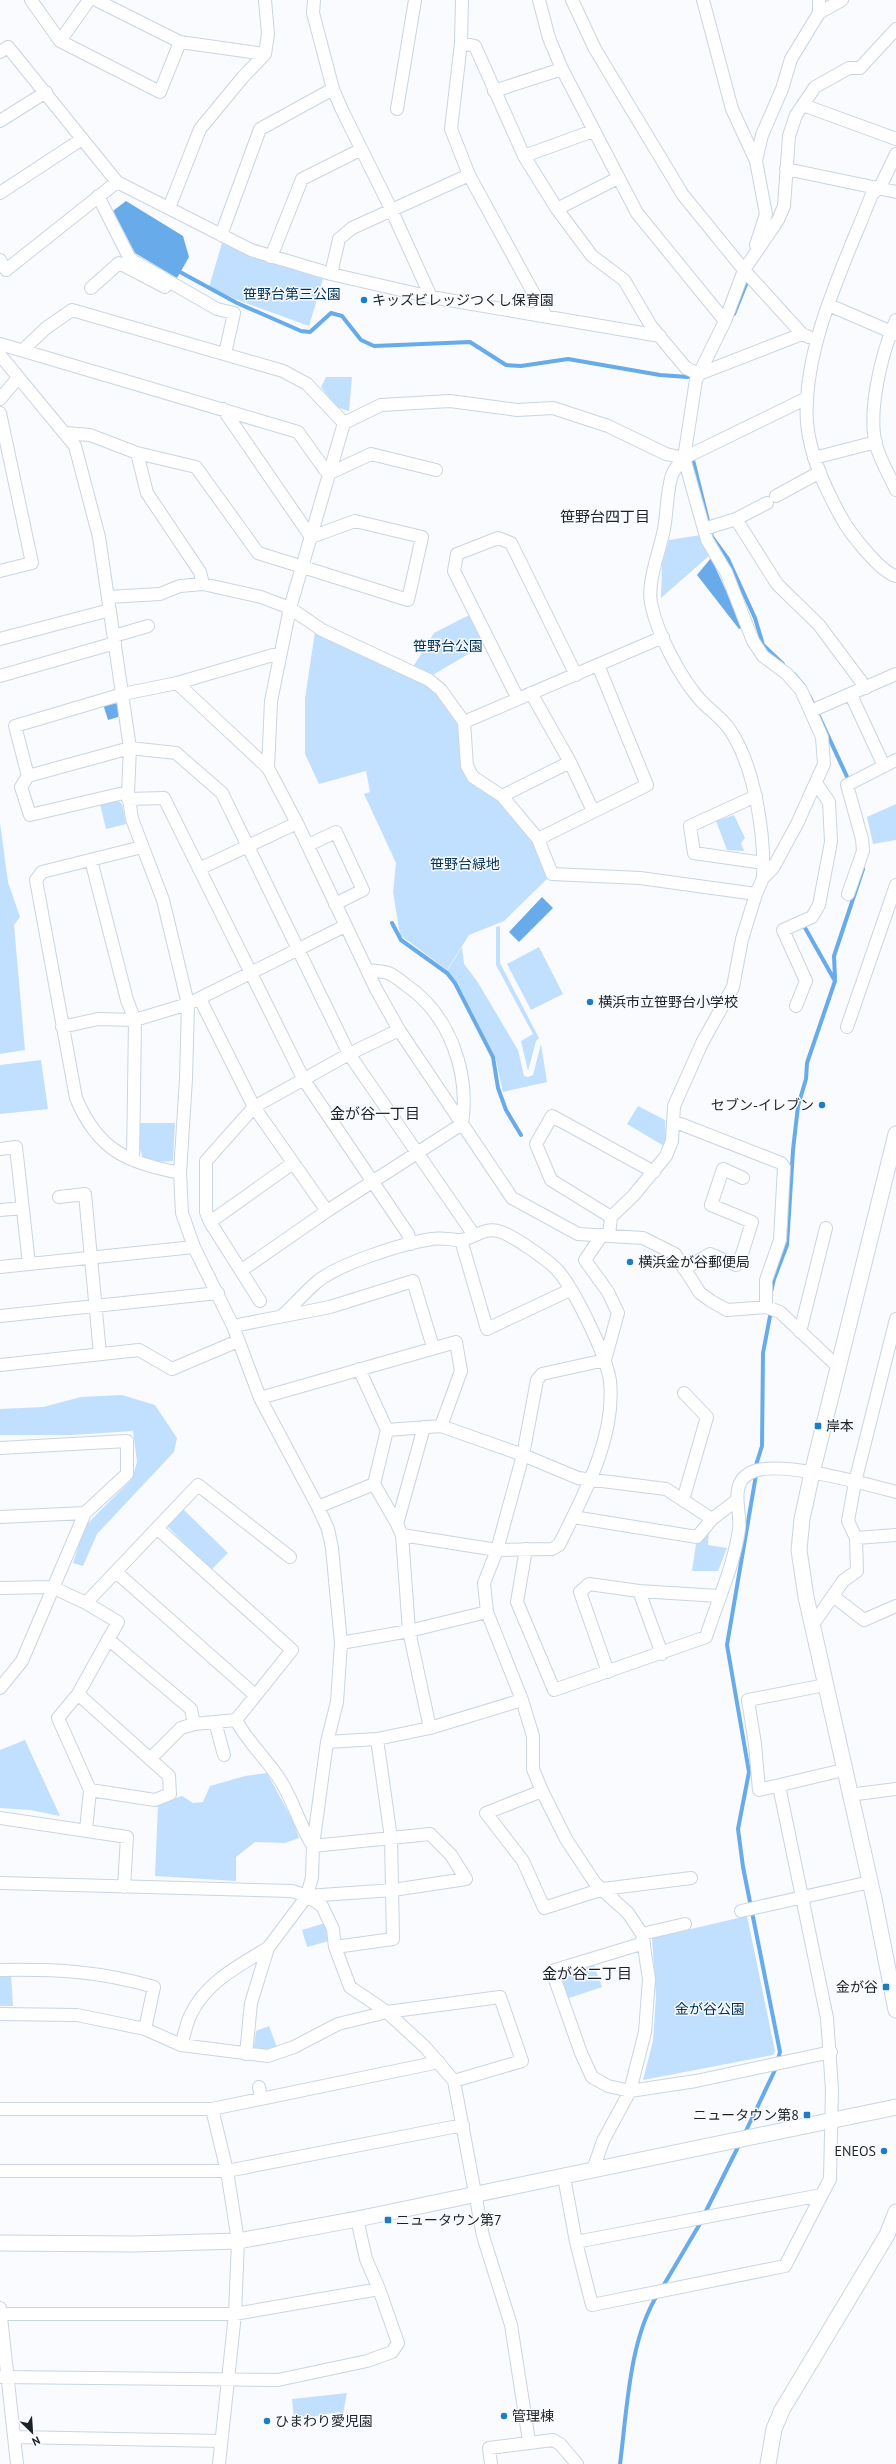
<svg xmlns="http://www.w3.org/2000/svg" width="896" height="2464" font-family="'PT Sans','Noto Sans JP',sans-serif">
  <style>
    .green { fill: #c1e0ff }
    .water { fill: #68abea }
    .lines { fill: none; stroke-linecap: round; stroke-linejoin: round }
    .stream { stroke: #68abea; stroke-width: 4 }
    .minor-casing { stroke: #c9d5e2; stroke-width: 14 }
    .tertiary-casing { stroke: #c9d5e2; stroke-width: 17 }
    .minor { stroke: #fff; stroke-width: 12 }
    .tertiary { stroke: #fff; stroke-width: 15 }
    .poi-dot { fill: #1c7cc8; stroke: #f9fbfe; stroke-width: 1.5 }
    .labels { text-anchor: middle; dominant-baseline: central; stroke-width: 3; stroke-linejoin: round; paint-order: stroke }
    .park-label { font-size: 14px; fill: #00325a; stroke: #f9fbfe }
    .poi-label { font-size: 14px; fill: #1d2227; stroke: #f9fbfe; text-anchor: start }
    .neighbourhood-label { font-size: 15px; fill: #1d2227; stroke: #f9fbfe }
  </style>
  <rect width="100%" height="100%" fill="#f9fbfe"/>
  <path class="green" d="M 222,243 L 249,255 L 323,279 L 309,326 L 235,299 L 209,287 Z
    M 326,377 L 352,377 L 349,411 L 336,407 L 321,387 Z
    M 701,535 L 710,555 L 661,598 L 662,564 L 669,540 Z
    M 471,614 L 487,643 L 431,676 L 411,670 L 434,633 Z
    M 315,632 L 407,672 L 440,693 L 459,723 L 464,765 L 506,806 L 533,838 L 547,879 L 504,921 L 469,935 L 447,970 L 400,935 L 393,892 L 396,863 L 364,794 L 370,792 L 366,771 L 319,784 L 305,754 L 305,698 Z
    M 117,800 L 122,804 L 126,824 L 106,829 L 100,804 Z
    M 896,804 L 896,840 L 873,844 L 867,817 Z
    M 734,815 L 745,838 L 741,843 L 744,851 L 727,850 L 716,821 Z
    M 0,823 L 8,882 L 20,917 L 14,925 L 25,1050 L 0,1054 Z
    M 500,926 L 500,963 L 539,1038 L 536,1041 L 528,1071 L 521,1041 L 533,1034 L 496,965 L 496,927 Z
    M 462,947 L 464,964 L 477,981 L 518,1050 L 524,1076 L 528,1077 L 533,1075 L 541,1044 L 547,1082 L 503,1092 L 495,1056 L 457,982 L 447,971 Z
    M 539,947 L 563,994 L 531,1010 L 507,964 Z
    M 41,1060 L 48,1109 L 0,1114 L 0,1065 Z
    M 638,1106 L 665,1120 L 666,1137 L 664,1146 L 627,1124 Z
    M 140,1123 L 175,1123 L 173,1161 C 136,1164 139,1155 140,1123 Z
    M 122,1395 L 155,1405 L 177,1438 L 174,1452 L 97,1534 L 83,1566 L 73,1563 L 85,1526 L 132,1479 L 137,1462 L 133,1431 L 71,1435 L 0,1435 L 0,1409 L 43,1407 L 81,1397 Z
    M 183,1509 L 228,1553 L 211,1570 L 167,1526 Z
    M 707,1531 L 709,1531 L 708,1545 L 727,1548 L 718,1571 L 692,1571 L 696,1544 L 700,1543 Z
    M 25,1740 L 60,1816 L 30,1810 L 0,1808 L 0,1750 Z
    M 267,1773 L 293,1821 L 299,1838 L 285,1843 L 255,1842 L 236,1857 L 236,1881 L 155,1876 L 158,1804 L 182,1796 L 193,1803 L 203,1802 L 210,1786 L 245,1776 Z
    M 747,1916 L 775,2051 L 773,2055 L 643,2080 L 653,2041 L 656,1997 L 652,1938 Z
    M 325,1923 L 329,1932 L 329,1941 L 307,1947 L 302,1930 Z
    M 594,1965 L 602,1987 L 566,1999 L 560,1981 L 562,1976 Z
    M 0,1974 L 11,1974 L 13,2006 L 0,2006 Z
    M 269,2026 L 278,2050 L 253,2052 L 256,2031 Z
    M 347,2393 L 343,2414 L 339,2412 L 294,2420 L 292,2399 Z"/>
  <path class="water" d="M 126,201 L 183,236 L 189,257 L 177,278 L 135,253 L 113,211 Z
    M 711,558 L 743,628 L 739,629 L 697,575 Z
    M 113,701 L 118,704 L 118,717 L 108,720 L 103,704 Z
    M 542,897 L 553,908 L 519,942 L 509,932 Z"/>
  <g class="lines">
    <path class="stream" d="M 180,272 L 237,303 L 301,331 L 310,332 L 331,313 L 342,316 L 361,340 L 374,346 L 470,342 L 506,365 L 521,366 L 568,359 L 660,375 L 688,377
      M 734,314 L 749,277
      M 692,456 L 712,537 L 728,559 L 755,618 L 763,645 L 783,664
      M 794,674 L 804,686
      M 810,697 L 849,781
      M 392,923 L 401,940 L 447,973 L 455,983 L 493,1057 L 498,1088 L 506,1110 L 521,1135
      M 835,979 L 834,956 L 863,869
      M 771,1292 L 774,1279 L 787,1245 L 793,1150 L 798,1106 L 806,1079 L 807,1063 L 835,981 L 804,926
      M 744,2135 L 775,2070 L 780,2052 L 743,1867 L 738,1829 L 749,1772 L 727,1645 L 756,1475 L 756,1465 L 762,1446 L 763,1353 L 771,1311
      M 662,2288 L 698,2227 L 740,2143
      M 620,2464 C 627,2411 629,2339 658,2294"/>
    <g class="minor-casing">
      <path id="minor" d="M 31,0 L 60,41 L 160,92 L 180,42
        M 96,0 L 180,42 L 265,54
        M 314,0 L 313,13 L 333,89 L 342,110 L 391,209 L 431,297
        M 462,0 L 461,43 L 451,129 L 469,175 L 546,316
        M 539,0 L 549,38 L 562,69 L 637,213 L 725,321
        M 572,0 L 595,49 L 683,195 L 744,270 L 802,334 L 809,337
        M 703,0 L 732,109 L 756,161 L 766,214 L 756,245
        M 819,13 L 842,0
        M 60,41 L 89,0
        M 461,43 L 475,46 L 524,156 L 557,209 L 592,256 L 624,280 L 651,326 L 686,368 L 699,374 L 802,334
        M 0,52 L 8,47 L 117,182 L 251,250 L 331,274 L 339,239 L 352,228 L 469,175
        M 494,91 L 562,69
        M 803,105 L 896,139
        M 397,109 L 415,0
        M 0,121 L 46,92
        M 896,154 L 880,187 L 872,194 C 845,263 802,348 807,423 C 810,456 825,488 841,517 C 849,532 880,572 896,576
        M 524,156 L 593,131
        M 756,161 L 762,135 L 782,89 L 791,59 L 819,13 L 819,0
        M 786,169 L 896,192
        M 0,193 L 82,139
        M 98,196 L 130,259 L 217,309 L 234,313 L 225,354
        M 169,208 L 200,129 L 243,77 L 265,54 L 268,34 L 265,0
        M 557,209 L 618,178
        M 221,235 L 260,129 L 333,89
        M 271,257 L 302,179 L 360,150
        M 0,260 L 6,270 L 117,182
        M 331,274 L 431,297 L 660,336
        M 91,288 L 119,263 L 165,287
        M 829,305 L 896,334
        M 896,320 C 882,352 865,417 878,451 C 883,465 890,477 896,490
        M 0,344 L 298,432 L 328,474 L 371,454 L 436,470
        M 23,350 L 46,328 L 72,310 L 283,371 L 307,384 L 344,423
        M 0,355 L 75,446 L 99,537 L 130,748 L 128,792 L 132,819 L 163,900 L 188,1004 L 186,1079 L 180,1173 L 182,1213 L 194,1247 L 233,1326 L 260,1398 L 318,1507 L 328,1529 L 332,1548 L 341,1643 L 337,1702 L 327,1742 L 313,1846 L 312,1877 L 307,1896 L 322,1906 L 333,1929 L 335,1947 L 350,1987 L 387,2012 L 425,2047 L 454,2081 L 483,2236 L 511,2325 L 529,2441
        M 0,399 L 18,378
        M 0,413 L 32,563 L 0,571
        M 66,433 L 90,435 L 137,453 L 196,467 L 258,553 L 408,600 L 422,537 L 355,521 L 311,537 L 223,409
        M 137,453 L 147,493 L 200,572 L 203,584
        M 814,458 L 876,442
        M 776,496 L 820,472
        M 736,519 L 777,584 L 819,625 L 866,688
        M 704,529 L 736,519 L 767,503
        M 108,597 L 160,594 L 180,586 L 203,584 L 261,597 L 290,608 L 322,630 L 429,680 L 441,690 L 464,722 L 467,766 L 473,777 L 502,796 L 538,839 L 552,874 L 640,878 L 756,894
        M 114,636 L 148,626
        M 0,639 L 110,610
        M 0,676 L 115,643
        M 177,683 L 280,653
        M 531,693 L 570,762 L 593,811
        M 851,695 L 884,766
        M 518,699 L 454,571 L 457,554 L 498,538 L 511,543 L 576,675
        M 811,711 L 896,674
        M 464,722 L 663,637
        M 268,768 L 271,701 L 290,608 L 344,423 L 381,405 L 450,401 L 517,410 L 553,408 L 608,426 L 666,454 L 684,458
        M 28,776 L 130,748 L 176,753 L 222,793 L 349,1054 L 474,1235
        M 128,792 L 30,815 L 21,787 L 28,776 L 15,726 L 123,694 L 177,683 L 268,768 L 297,823 L 376,989 L 399,1030 L 512,1198 L 578,1234 L 643,1238 L 675,1254 L 700,1293 L 711,1301 L 727,1310 L 766,1307 L 780,1312 L 837,1366
        M 502,796 L 570,762
        M 756,796 L 690,826 L 694,853 L 764,863
        M 128,799 L 164,798 L 304,1080 L 408,1234 L 411,1244
        M 538,839 L 647,785 L 598,665
        M 308,845 L 336,832 L 363,890 L 335,904
        M 142,847 L 42,872 L 36,880 L 76,1098 C 98,1151 127,1162 180,1173
        M 91,860 L 127,1000 L 135,1020 L 133,1160
        M 199,869 L 297,823
        M 763,878 C 765,835 755,767 730,730 C 723,719 711,711 702,702 C 681,679 657,634 651,603 C 647,581 660,551 664,529 C 667,515 667,484 673,473 C 675,468 680,463 684,458 L 807,398
        M 848,894 L 863,851 L 862,839 L 847,785 L 896,760
        M 200,999 L 254,1107 L 327,1211
        M 796,1006 L 806,981 L 783,930 L 812,917 L 819,905 L 831,842 L 829,802 L 816,783
        M 62,1027 L 98,1019 L 135,1020 L 188,1004 L 345,926
        M 847,1027 L 896,885
        M 673,1121 L 781,1163 L 784,1167 L 780,1240 L 766,1280 L 766,1307
        M 0,1149 L 16,1147 L 29,1264
        M 59,1197 L 85,1194 L 100,1354
        M 0,1210 L 22,1208
        M 611,1217 L 551,1180 L 536,1144 L 552,1116 L 654,1172
        M 210,1222 L 206,1212 L 206,1161 L 254,1107 L 349,1054 L 399,1030
        M 602,1235 L 585,1260 L 608,1292 L 618,1313 L 605,1360
        M 609,1235 L 611,1217 L 633,1196 L 666,1156 L 672,1141 L 674,1106 L 702,1043 L 733,987 L 742,939 L 756,894 L 763,878 L 773,868 L 797,824 L 824,764 L 822,737 L 801,690 L 787,674 L 763,656 L 753,641 L 726,572 L 707,540 L 684,458 L 696,380 L 725,321 L 744,270 L 778,220 L 784,206 L 789,136 L 796,115 L 815,87 L 849,68 L 860,68 L 896,29
        M 461,1240 L 487,1329 L 570,1290
        M 0,1267 L 194,1247
        M 684,1269 L 710,1254 L 736,1265 L 742,1254 L 752,1222 L 711,1205 L 723,1169 L 743,1178
        M 242,1270 L 327,1211 L 462,1124 C 470,1073 450,1015 406,985 C 401,981 394,975 388,973 C 382,971 374,971 367,970
        M 260,1301 L 210,1222 L 293,1163
        M 283,1315 C 295,1304 306,1291 318,1281 C 341,1263 404,1243 432,1239 C 441,1237 451,1240 460,1240 C 473,1239 484,1227 498,1231 C 511,1234 550,1261 559,1272 C 576,1293 606,1354 610,1381 C 616,1438 583,1496 559,1545 L 552,1549 L 497,1550 L 402,1535
        M 0,1316 L 218,1293
        M 233,1326 L 330,1307 L 413,1281 L 433,1347
        M 800,1332 L 826,1228
        M 0,1365 L 139,1350 L 172,1369 L 238,1341
        M 260,1398 L 456,1342 L 461,1371 L 441,1426
        M 424,1427 L 397,1524 L 402,1535 L 409,1631 L 430,1728
        M 387,1430 L 441,1426 L 523,1455 L 578,1478 L 666,1489 L 712,1519
        M 0,1448 L 127,1441 L 127,1474 L 85,1513 L 22,1661 L 0,1688
        M 374,1484 L 397,1524
        M 683,1500 L 707,1417 L 684,1393
        M 318,1507 L 374,1484 L 387,1430 L 359,1369
        M 0,1517 L 85,1513
        M 573,1517 L 697,1537 L 712,1519 L 737,1500
        M 856,1538 L 896,1535
        M 526,1549 L 517,1602 L 554,1690 L 706,1637 C 717,1602 734,1566 739,1529 C 742,1512 728,1485 750,1473 C 775,1458 866,1484 896,1492
        M 116,1572 L 255,1695
        M 0,1588 L 52,1587 L 86,1603 L 118,1622 L 78,1694 L 58,1718 L 90,1790 L 86,1830
        M 639,1591 L 662,1654
        M 833,1596 L 864,1620 L 896,1606
        M 86,1603 L 198,1485 L 290,1557
        M 812,1626 L 843,1581 L 857,1571 L 856,1538 L 848,1521 L 855,1482 L 896,1319
        M 108,1639 L 191,1709 L 194,1724
        M 341,1643 L 409,1631 L 487,1612
        M 608,1672 L 580,1592 L 589,1584 L 639,1591 L 719,1596
        M 825,1685 L 748,1700 L 755,1744 L 759,1790 L 843,1770
        M 78,1694 L 169,1776 L 170,1794 L 155,1800 L 90,1790
        M 236,1720 C 248,1743 267,1759 280,1780 C 293,1799 299,1825 313,1846 L 430,1834 L 451,1855 L 466,1879 L 393,1890 L 307,1896 L 268,1948 L 251,2003 L 246,2054
        M 215,1722 L 224,1755
        M 327,1742 L 377,1739 L 430,1728 L 522,1700
        M 151,1758 L 181,1728 L 194,1724 L 236,1720 L 292,1650 L 158,1529
        M 542,1791 L 486,1813 L 523,1861 L 544,1908 L 603,1889 L 691,1878
        M 849,1795 L 896,1789
        M 0,1818 L 127,1837 L 124,1887
        M 0,1883 L 292,1891 L 307,1896
        M 741,1911 L 870,1882
        M 642,1934 L 685,1924
        M 644,1943 L 552,1971 L 581,2053 L 592,2077 L 608,2086 L 630,2091 L 696,2081 L 831,2052
        M 335,1947 L 393,1939 L 391,1838 L 377,1739
        M 0,1970 C 56,1969 100,1971 154,1987 L 145,2029
        M 0,2014 L 77,2015 L 145,2029 L 181,2045 L 268,2056 L 294,2047 L 338,2024 L 387,2012 L 500,1997 L 522,2061 L 454,2081
        M 181,2045 C 184,2036 186,2025 190,2016 C 205,1983 238,1966 268,1948
        M 259,2087 L 261,2099
        M 0,2109 L 212,2109 L 439,2062
        M 212,2109 L 227,2171 L 238,2241 L 235,2314 L 219,2464
        M 593,2170 L 603,2141 L 630,2091 L 645,2032 L 649,1979 L 642,1934 L 628,1913 L 595,1883 L 566,1839 L 542,1791 L 533,1769 L 533,1736 L 522,1700 L 487,1612 L 484,1583 L 497,1550 L 523,1455 L 537,1380 L 542,1374 L 605,1360
        M 0,2171 L 227,2171 L 463,2125
        M 564,2177 L 576,2242 L 592,2305 L 785,2266 L 830,2179 L 832,2089 L 827,2018 L 779,1786
        M 576,2242 L 821,2195
        M 0,2308 L 17,2464
        M 1,2314 L 235,2314 L 379,2289
        M 0,2377 L 278,2380 L 367,2361 L 392,2352 L 398,2343 L 379,2289 L 366,2259 L 357,2219
        M 14,2437 L 221,2441
        M 491,2464 L 489,2448 L 553,2440 L 560,2444 L 577,2464"/>
    </g>
    <g class="tertiary-casing">
      <path id="tertiary" d="M 896,1134 L 812,1473 L 802,1519 L 799,1550 L 806,1597 L 874,1899 L 896,2010
        M 0,2243 L 135,2244 L 238,2241 L 357,2219 L 896,2107
        M 768,2464 L 774,2429 L 782,2410 L 887,2235 L 896,2212"/>
    </g>
    <use href="#minor" class="minor"/>
    <use href="#tertiary" class="tertiary"/>
  </g>
  <g class="poi-dot">
    <circle cx="364" cy="300" r="4"/>
    <circle cx="590" cy="1002" r="4"/>
    <circle cx="822" cy="1105" r="4"/>
    <circle cx="630" cy="1262" r="4"/>
    <rect x="814" y="1422" width="8" height="8" rx="2"/>
    <rect x="882" y="1983" width="8" height="8" rx="2"/>
    <rect x="803" y="2111" width="8" height="8" rx="2"/>
    <circle cx="884" cy="2151" r="4"/>
    <rect x="384" y="2216" width="8" height="8" rx="2"/>
    <circle cx="504" cy="2416" r="4"/>
    <circle cx="267" cy="2421" r="4"/>
  </g>
  <g class="labels">
    <g class="park-label">
      <text x="292" y="294">笹野台第三公園</text>
      <text x="448" y="646">笹野台公園</text>
      <text x="465" y="864">笹野台緑地</text>
      <text x="710" y="2009">金が谷公園</text>
    </g>
    <g class="poi-label">
      <text x="372" y="300">キッズビレッジつくし保育園</text>
      <text x="598" y="1002">横浜市立笹野台小学校</text>
      <text x="814" y="1105" text-anchor="end">セブン-イレブン</text>
      <text x="638" y="1262">横浜金が谷郵便局</text>
      <text x="826" y="1426">岸本</text>
      <text x="878" y="1987" text-anchor="end">金が谷</text>
      <text x="799" y="2115" text-anchor="end">ニュータウン第8</text>
      <text x="876" y="2151" text-anchor="end">ENEOS</text>
      <text x="396" y="2220">ニュータウン第7</text>
      <text x="512" y="2416">管理棟</text>
      <text x="275" y="2421">ひまわり愛児園</text>
    </g>
    <g class="neighbourhood-label">
      <text x="605" y="516">笹野台四丁目</text>
      <text x="375" y="1113">金が谷一丁目</text>
      <text x="587" y="1973">金が谷二丁目</text>
    </g>
  </g>
  <g transform="translate(32 2432) rotate(155)" stroke="#f9fbfe" stroke-width="3" paint-order="stroke">
  <path d="M0-3L7 15L0 10L-7 15Z" fill="#1d2227"/>
  <text y="-6" font-size="11" font-weight="bold" text-anchor="middle" fill="#1d2227">N</text>
  </g>
</svg>
